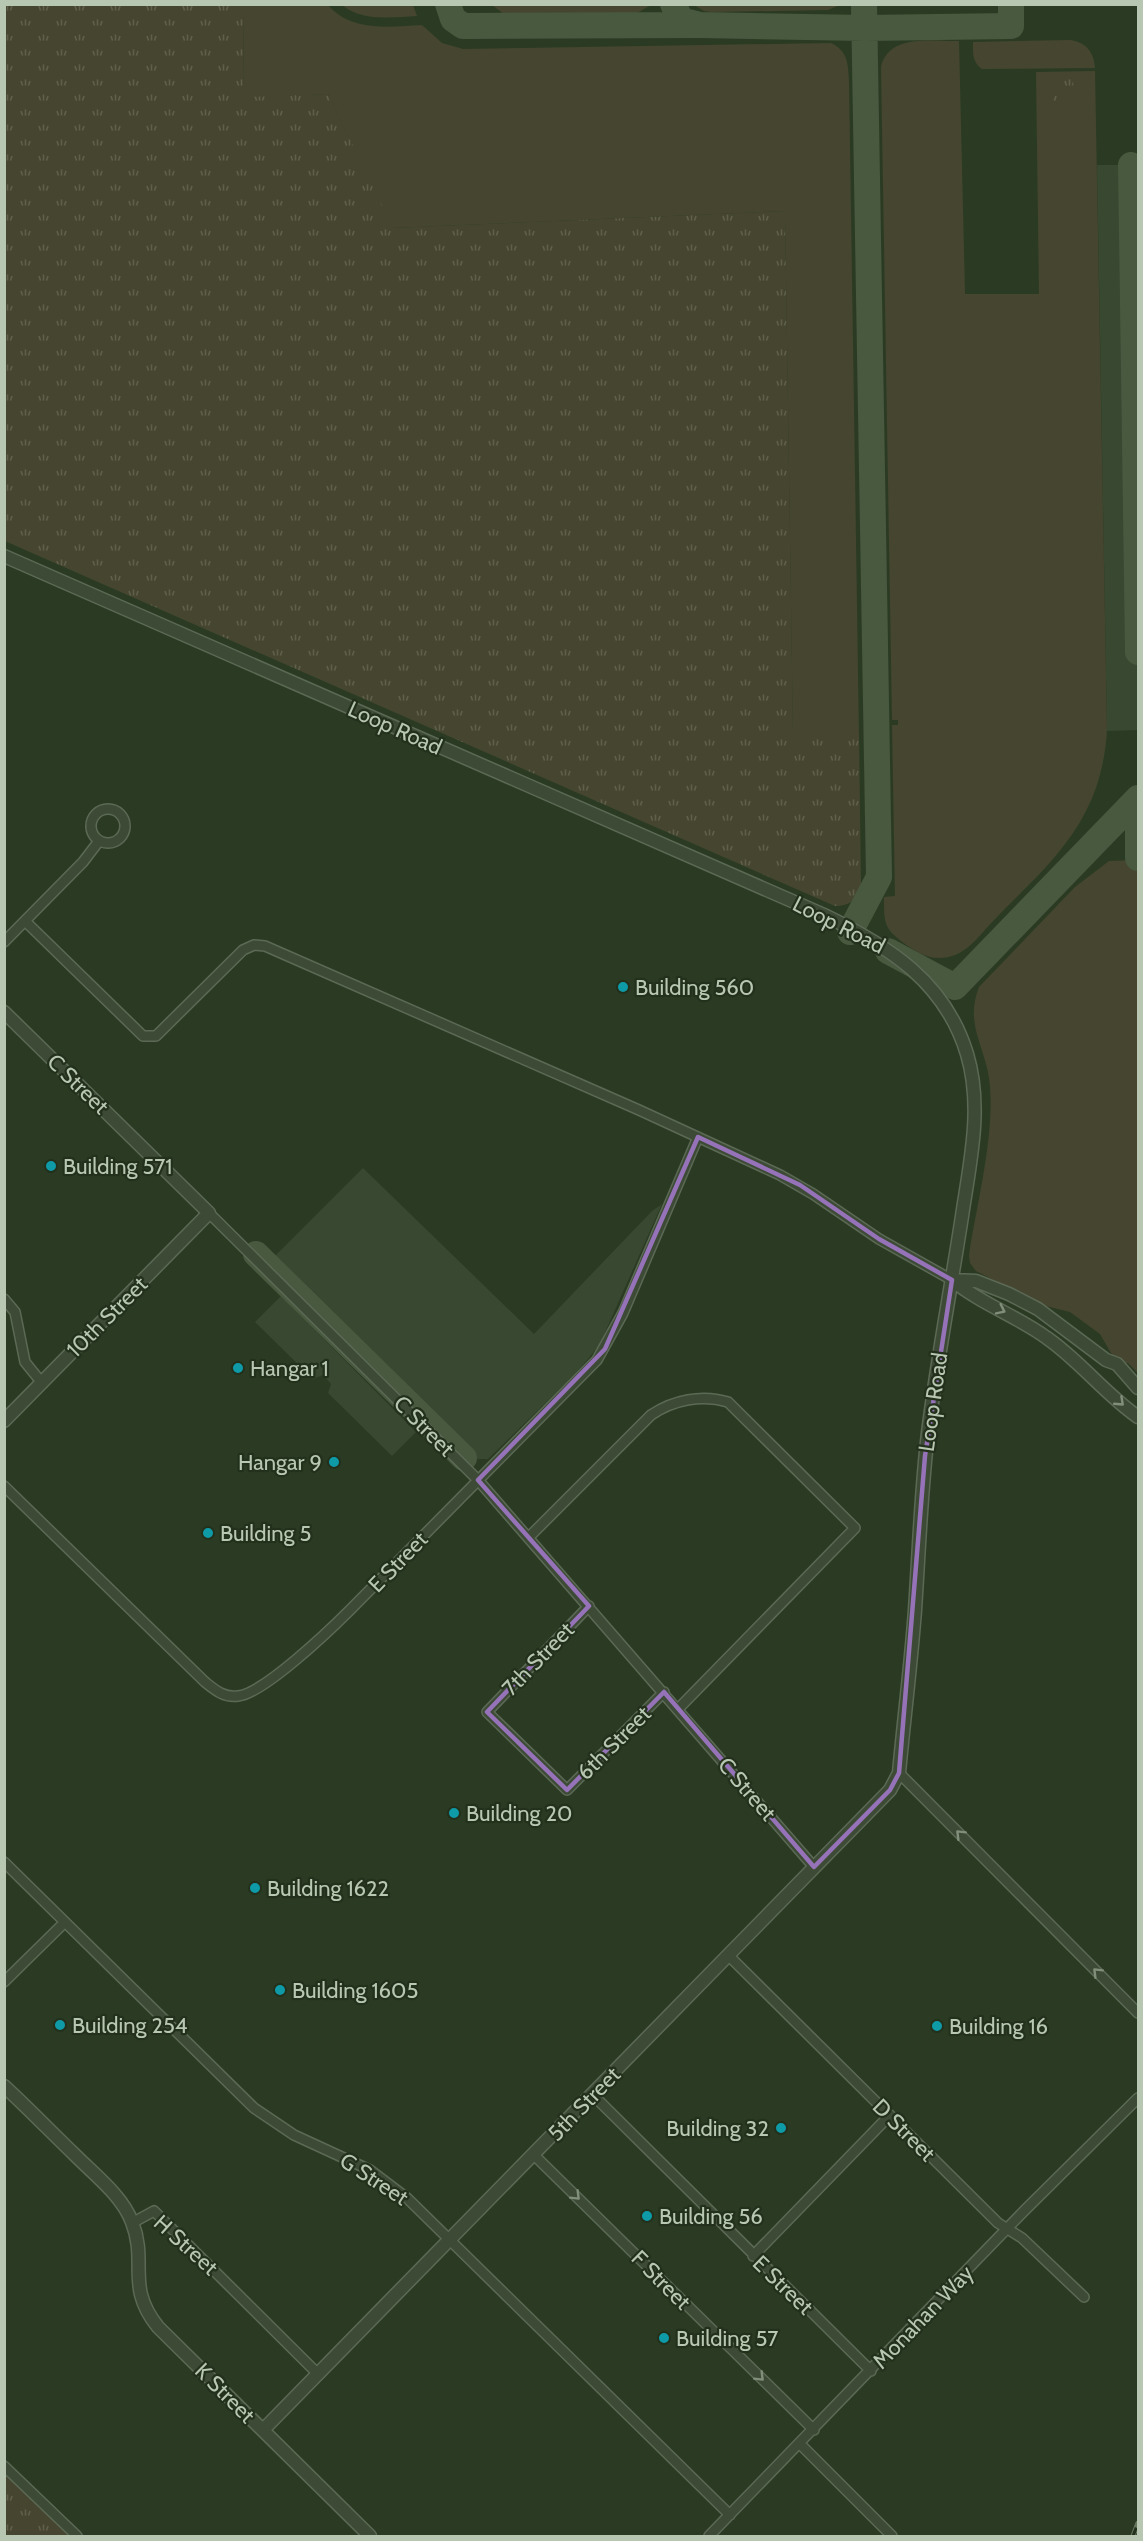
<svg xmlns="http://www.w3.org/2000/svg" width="1143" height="2541" font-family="Cabin,sans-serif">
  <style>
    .airport { fill: #384831 }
    .green { fill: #464630 }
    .park { fill: url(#park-tufts) }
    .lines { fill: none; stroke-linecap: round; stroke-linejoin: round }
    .taxiway { stroke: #485940; stroke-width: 26 }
    .minor-casing { stroke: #5b6955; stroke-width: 12 }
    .tertiary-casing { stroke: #5b6955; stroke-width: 15 }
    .minor { stroke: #3d4b36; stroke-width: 9 }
    .tertiary { stroke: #3d4b36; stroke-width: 12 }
    .rail-casing { stroke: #65775d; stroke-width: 5 }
    .rail { stroke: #22301c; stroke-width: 3; stroke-dasharray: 9; stroke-linecap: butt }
    .oneway { stroke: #818f7a }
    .marked { fill: none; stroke: #9672b9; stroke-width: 4.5; stroke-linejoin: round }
    .culture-dot { fill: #0f9aa8; stroke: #22301c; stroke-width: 2 }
    .labels { text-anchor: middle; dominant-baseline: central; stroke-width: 4.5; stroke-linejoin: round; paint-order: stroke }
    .street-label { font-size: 22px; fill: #b8c7b2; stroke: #22301c }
    .poi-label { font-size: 22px; fill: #b8c7b2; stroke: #22301c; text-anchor: start }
  </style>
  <defs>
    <pattern id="park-tufts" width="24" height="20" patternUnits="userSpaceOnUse" patternTransform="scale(1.5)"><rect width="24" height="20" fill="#464630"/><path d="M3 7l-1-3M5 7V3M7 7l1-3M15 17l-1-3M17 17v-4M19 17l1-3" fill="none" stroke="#5f5f4c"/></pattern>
  </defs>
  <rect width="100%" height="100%" fill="#2b3b23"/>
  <path class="airport" d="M 1097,165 L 1138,165 L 1138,730 L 1107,731 Z
    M 363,1168 L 534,1334 L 652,1211 L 662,1204 L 599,1346 L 576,1373 L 488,1459 L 475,1459 L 273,1258 Z
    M 281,1296 L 416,1432 L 392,1456 L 328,1393 L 331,1384 L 323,1375 L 313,1379 L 255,1322 Z"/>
  <path class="green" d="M 243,5 L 328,5 C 351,32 390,27 422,25 L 442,43 L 463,49 L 831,43 C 848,51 848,64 849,81 L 859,738 L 793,737 L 785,211 L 392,228 L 328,94 L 244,98 Z
    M 342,5 L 413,5 L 417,16 C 391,17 363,22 342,5 Z
    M 492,5 L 651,5 L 637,13 L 520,15 L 504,14 Z
    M 694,5 L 840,5 L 828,10 L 711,12 L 704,11 Z
    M 1071,40 C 1087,43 1094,53 1095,68 L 982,69 C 972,62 973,53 973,42 Z
    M 959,41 L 965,294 L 1039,294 L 1036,72 L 1095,71 L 1107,731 C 1105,759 1099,786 1086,811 C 1065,853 1028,885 995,919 C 983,931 971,949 955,955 C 937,962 922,956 908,946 C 884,929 884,925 884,897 L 895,896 L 892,725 L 898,725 L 898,720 L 892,720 L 881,67 C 889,33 933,42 959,41 Z
    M 1138,860 L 1138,1373 L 1128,1363 L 1121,1363 L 1111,1353 L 1100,1334 L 1070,1312 L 1042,1305 L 976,1271 L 970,1263 L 969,1255 C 977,1202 998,1124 988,1072 C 981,1040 966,1021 979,987 L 1075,887 L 1109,861 Z"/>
  <path class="park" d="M 5,4 L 243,5 L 244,97 L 328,94 L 393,228 L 785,211 L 793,737 L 859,737 L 861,889 C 856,901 848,906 835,906 L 5,541 Z
    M 1053,78 L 1073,78 L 1074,103 L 1053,103 Z
    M 4,2473 L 69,2536 L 5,2536 Z"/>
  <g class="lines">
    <path class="taxiway" d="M 448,4 L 453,19 L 463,26 L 697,25
      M 673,4 L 681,20 L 700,25 L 865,28 L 1011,26 L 1011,4
      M 1131,165 L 1138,652
      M 1138,858 L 1138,821
      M 850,932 L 879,877 L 864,4
      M 888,951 L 955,987 L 1138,798
      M 256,1254 L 464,1458"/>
    <g class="minor-casing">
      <path id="minor" d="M91 826a17 17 0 1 1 34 0a17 17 0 1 1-34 0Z
        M 25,921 L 143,1036 L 156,1036 L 243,950 L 254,945 L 265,946 L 639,1110 L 780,1175 L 813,1194 L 879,1239 L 952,1280
        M 4,942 L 83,862 L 99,841
        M 209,1213 L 478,1480 L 814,1867
        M 4,1299 L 15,1312 L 25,1362 L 42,1383
        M 4,1486 L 205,1682 C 215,1690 224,1698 238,1696 C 263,1694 330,1630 350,1610 L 597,1360 L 623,1313 L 698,1137
        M 529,1537 L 651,1415 C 673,1400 702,1394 728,1402 L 855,1528 L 678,1709
        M 589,1606 L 487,1712 L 567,1790 L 664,1692
        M 899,1773 L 1138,2013
        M 4,1862 L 254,2108 L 294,2135 L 370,2170 L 407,2198 L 730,2515
        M 729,1956 L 998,2223 L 1022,2238 L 1084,2297
        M 4,1982 L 65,1922
        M 593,2095 L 871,2371
        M 534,2155 L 814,2430
        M 132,2223 L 154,2211 L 318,2374
        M 753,2256 L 890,2115
        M 800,2444 L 892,2536
        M 4,2466 L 77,2536
        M 709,2536 L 1024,2211 L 1138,2098"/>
    </g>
    <g class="tertiary-casing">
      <path id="tertiary" d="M 4,556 L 824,915 C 888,946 945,981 967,1054 C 983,1107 970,1162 962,1216 C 951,1288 937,1360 928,1433 C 921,1491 919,1551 915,1610 C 911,1664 904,1719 899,1773 L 890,1790 L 263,2430
        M 4,1012 L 209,1213 L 4,1421
        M 952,1280 C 981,1304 1017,1316 1047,1338 C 1080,1361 1105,1394 1138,1417
        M 952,1280 L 976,1281 L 1009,1294 L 1038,1309 L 1106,1360 L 1117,1364 L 1138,1388
        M 4,2086 C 29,2109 52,2133 76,2156 C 96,2176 122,2196 132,2222 C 148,2263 125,2286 158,2327 L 370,2536"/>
    </g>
    <use href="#minor" class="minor"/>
    <use href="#tertiary" class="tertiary"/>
    <g class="rail-casing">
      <path id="rail" d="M 1133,2536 L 1138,2523"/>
    </g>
    <use href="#rail" class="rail"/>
  </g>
  <defs><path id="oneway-chevron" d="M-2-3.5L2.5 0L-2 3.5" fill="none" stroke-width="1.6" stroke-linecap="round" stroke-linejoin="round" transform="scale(1.5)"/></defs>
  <g class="oneway">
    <use href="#oneway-chevron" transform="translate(1001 1310) rotate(26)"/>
    <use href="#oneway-chevron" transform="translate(1120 1402) rotate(43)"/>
    <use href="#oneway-chevron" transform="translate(960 1834) rotate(-135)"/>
    <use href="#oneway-chevron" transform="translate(1097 1972) rotate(-135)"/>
    <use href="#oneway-chevron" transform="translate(576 2196) rotate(45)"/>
    <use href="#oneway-chevron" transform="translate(760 2377) rotate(45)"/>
  </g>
  <path class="marked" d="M 698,1137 L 800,1185 L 879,1239 L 952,1280 L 925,1456 L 899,1773 L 890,1790 L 814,1867 L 664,1692 L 567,1790 L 487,1712 L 589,1606 L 478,1480 L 605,1349 Z"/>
  <g class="culture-dot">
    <circle cx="623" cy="987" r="6"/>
    <circle cx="51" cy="1166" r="6"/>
    <circle cx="238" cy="1368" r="6"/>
    <circle cx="334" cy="1462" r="6"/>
    <circle cx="208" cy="1533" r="6"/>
    <circle cx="454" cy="1813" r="6"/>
    <circle cx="255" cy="1888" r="6"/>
    <circle cx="280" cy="1990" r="6"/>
    <circle cx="60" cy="2025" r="6"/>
    <circle cx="937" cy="2026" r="6"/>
    <circle cx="781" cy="2128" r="6"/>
    <circle cx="647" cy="2216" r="6"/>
    <circle cx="664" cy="2338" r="6"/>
  </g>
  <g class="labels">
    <g class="street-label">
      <text transform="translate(395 728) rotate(24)">Loop Road</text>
      <text transform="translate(839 925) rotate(27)">Loop Road</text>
      <text transform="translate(78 1084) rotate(44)">C Street</text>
      <text transform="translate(107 1317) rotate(-45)">10th Street</text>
      <text transform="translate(933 1402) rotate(-82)">Loop Road</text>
      <text transform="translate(424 1426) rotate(45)">C Street</text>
      <text transform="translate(398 1562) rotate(-46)">E Street</text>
      <text transform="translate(538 1659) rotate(-46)">7th Street</text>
      <text transform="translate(614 1743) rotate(-45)">6th Street</text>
      <text transform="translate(747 1789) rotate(49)">C Street</text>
      <text transform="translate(584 2104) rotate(-46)">5th Street</text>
      <text transform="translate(904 2130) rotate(45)">D Street</text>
      <text transform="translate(374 2179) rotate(33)">G Street</text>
      <text transform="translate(186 2245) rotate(42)">H Street</text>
      <text transform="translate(661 2280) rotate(45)">F Street</text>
      <text transform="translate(783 2285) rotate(44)">E Street</text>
      <text transform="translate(923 2317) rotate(-46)">Monahan Way</text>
      <text transform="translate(225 2393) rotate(45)">K Street</text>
    </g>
    <g class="poi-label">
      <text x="635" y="987">Building 560</text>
      <text x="63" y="1166">Building 571</text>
      <text x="250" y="1368">Hangar 1</text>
      <text x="322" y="1462" text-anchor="end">Hangar 9</text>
      <text x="220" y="1533">Building 5</text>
      <text x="466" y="1813">Building 20</text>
      <text x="267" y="1888">Building 1622</text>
      <text x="292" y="1990">Building 1605</text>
      <text x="72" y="2025">Building 254</text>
      <text x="949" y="2026">Building 16</text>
      <text x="769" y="2128" text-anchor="end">Building 32</text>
      <text x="659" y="2216">Building 56</text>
      <text x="676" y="2338">Building 57</text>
    </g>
  </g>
  <rect width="1143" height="2541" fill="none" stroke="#b8c7b2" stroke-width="12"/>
</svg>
